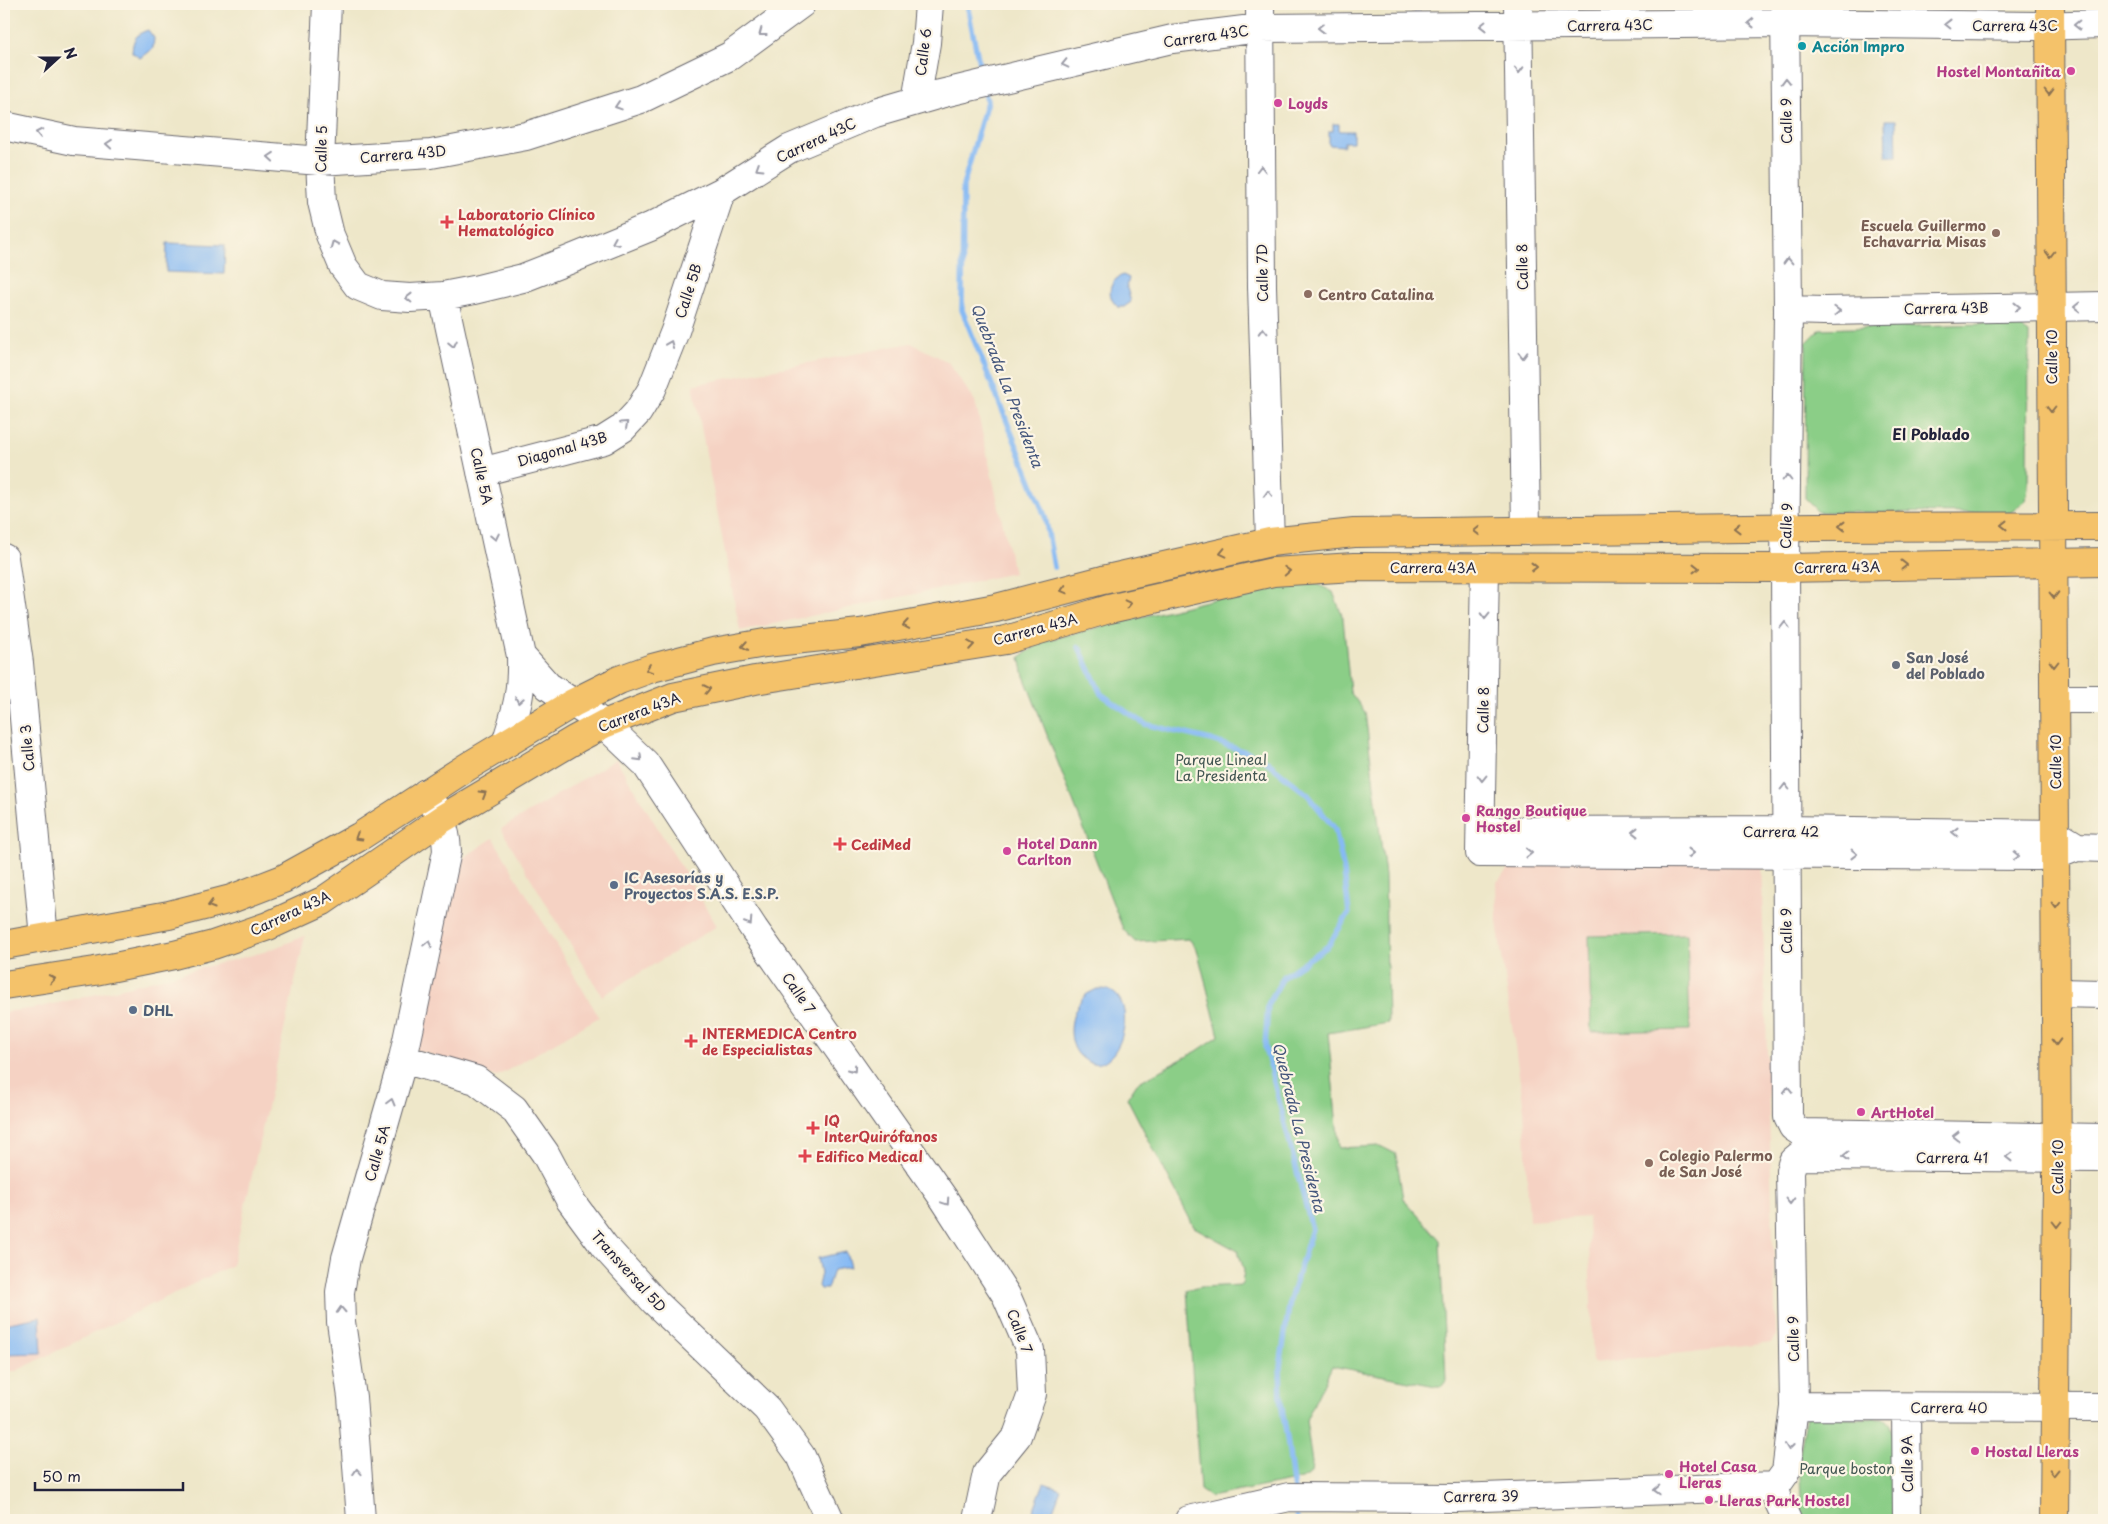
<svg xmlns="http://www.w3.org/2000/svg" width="2108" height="1524" font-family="'Playpen Sans',sans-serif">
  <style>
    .built { fill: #f5d2c3 }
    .green { fill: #8bce87; stroke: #567861 }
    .water { fill: #86baf4; stroke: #546e98 }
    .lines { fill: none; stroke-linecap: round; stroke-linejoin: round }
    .stream { stroke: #86baf4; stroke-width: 5.5 }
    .minor-casing { stroke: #69676d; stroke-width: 30 }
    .major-casing { stroke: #69676d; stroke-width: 30 }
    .minor { stroke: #fff; stroke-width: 28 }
    .major { stroke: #f4c26a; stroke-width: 28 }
    .oneway { stroke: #9c9ca7 }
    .oneway2 { stroke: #8b7252 }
    .culture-dot { fill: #0f9aa8; stroke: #fcf5e5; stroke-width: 2 }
    .hotel-dot { fill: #d1479c; stroke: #fcf5e5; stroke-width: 2 }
    .health-dot { fill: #e0444e; stroke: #fcf5e5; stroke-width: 2 }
    .education-dot { fill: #8d6e63; stroke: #fcf5e5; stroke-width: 2 }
    .worship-dot { fill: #6b7280; stroke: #fcf5e5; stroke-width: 2 }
    .service-dot { fill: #5c6f8a; stroke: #fcf5e5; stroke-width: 2 }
    .labels { text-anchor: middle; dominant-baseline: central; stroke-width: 4.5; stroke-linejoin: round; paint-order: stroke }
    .street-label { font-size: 14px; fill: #22223b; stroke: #fcf5e5 }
    .culture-label { font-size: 14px; font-weight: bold; fill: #0d838f; stroke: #fcf5e5; text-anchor: start }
    .hotel-label { font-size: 14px; font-weight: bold; fill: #b23c85; stroke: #fcf5e5; text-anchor: start }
    .health-label { font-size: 14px; font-weight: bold; fill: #be3a42; stroke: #fcf5e5; text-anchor: start }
    .education-label { font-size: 14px; font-weight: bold; fill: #785e54; stroke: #fcf5e5; text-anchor: start }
    .worship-label { font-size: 14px; font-weight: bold; fill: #5b616d; stroke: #fcf5e5; text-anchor: start }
    .park-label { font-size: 14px; fill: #425652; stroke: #fcf5e5 }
    .service-label { font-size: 14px; font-weight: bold; fill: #4e5e75; stroke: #fcf5e5; text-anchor: start }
    .water-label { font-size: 15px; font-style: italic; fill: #45577c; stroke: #fcf5e5 }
    .neighbourhood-label { font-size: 15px; font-weight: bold; fill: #22223b; stroke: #fcf5e5 }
  </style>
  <rect width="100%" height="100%" fill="#fcf5e5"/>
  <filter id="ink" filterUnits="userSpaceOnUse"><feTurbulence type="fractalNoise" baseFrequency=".02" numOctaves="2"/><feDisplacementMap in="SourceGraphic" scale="10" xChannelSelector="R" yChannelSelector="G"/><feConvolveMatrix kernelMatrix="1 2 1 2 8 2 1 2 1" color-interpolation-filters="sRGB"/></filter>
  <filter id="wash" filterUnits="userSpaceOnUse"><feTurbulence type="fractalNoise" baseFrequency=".0096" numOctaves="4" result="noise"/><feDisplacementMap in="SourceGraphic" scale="20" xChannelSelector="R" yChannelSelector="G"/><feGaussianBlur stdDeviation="1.12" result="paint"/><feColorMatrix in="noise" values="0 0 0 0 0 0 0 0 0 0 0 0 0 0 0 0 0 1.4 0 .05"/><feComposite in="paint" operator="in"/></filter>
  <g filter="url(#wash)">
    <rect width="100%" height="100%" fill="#eee7c9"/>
    <path class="built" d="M 911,343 L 948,362 L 975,401 L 1014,573 L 740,631 L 693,385 Z
      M 616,759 L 717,926 L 602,996 L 501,829 Z
      M 493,838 L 599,1017 L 496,1077 L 413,1049 L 450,867 Z
      M 1516,860 L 1761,861 L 1776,1335 L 1772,1343 L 1593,1363 L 1588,1217 L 1529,1221 L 1524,1109 L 1497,922 L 1496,883 Z
      M 305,936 L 232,1265 L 16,1371 L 4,1371 L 4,1012 L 36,1008 L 119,989 L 264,952 Z"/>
    <path class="green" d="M 2015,323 L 2029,333 L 2028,487 L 2026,501 L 2010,513 L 1818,512 L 1805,499 L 1806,343 L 1820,329 Z
      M 1315,583 L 1333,592 L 1343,618 L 1350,692 L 1365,712 L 1385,875 L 1388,1023 L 1328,1033 L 1339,1148 L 1380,1146 L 1396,1154 L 1403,1199 L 1440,1240 L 1446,1381 L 1442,1386 L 1436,1386 L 1332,1366 L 1306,1420 L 1312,1463 L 1311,1473 L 1301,1479 L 1210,1497 L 1200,1490 L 1187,1290 L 1201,1287 L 1242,1285 L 1244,1270 L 1238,1251 L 1194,1227 L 1127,1098 L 1137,1083 L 1197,1051 L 1219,1036 L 1197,949 L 1189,939 L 1135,942 L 1123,929 L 1024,676 L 1020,657 L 1044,641 L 1251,590 L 1279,585 Z
      M 1687,934 L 1690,1030 L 1591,1032 L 1589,936 Z
      M 1807,1416 L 1885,1419 L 1890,1425 L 1893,1435 L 1895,1520 L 1802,1520 L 1799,1456 Z"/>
    <path class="water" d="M 148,30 L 154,38 L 153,48 L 140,58 L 132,52 C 133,39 136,34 148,30 Z
      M 1885,120 L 1896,120 L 1897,156 L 1886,156 Z
      M 1333,124 L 1339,124 L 1339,131 L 1353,131 L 1353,142 L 1344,142 L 1344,146 L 1329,145 L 1329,131 L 1333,131 Z
      M 167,243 L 225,245 L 224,274 L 166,272 Z
      M 1123,275 L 1129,278 L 1127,288 L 1131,302 L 1124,307 L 1118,307 C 1106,297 1108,281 1123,275 Z
      M 1097,989 C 1100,989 1105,989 1108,990 C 1144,1002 1115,1089 1080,1056 C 1065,1041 1070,1007 1087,994 C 1090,992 1094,991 1097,989 Z
      M 846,1252 L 850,1267 L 833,1270 L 827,1289 L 820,1289 L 818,1286 L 821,1273 L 818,1258 Z
      M 40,1317 L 42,1353 L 4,1354 L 4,1324 Z
      M 1044,1483 L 1061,1489 L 1049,1520 L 1032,1514 Z"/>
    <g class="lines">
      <path class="stream" d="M 967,4 L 982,78
        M 985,92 L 987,101 L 963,186 L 962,310 L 1045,516 L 1054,567
        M 1079,647 L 1101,694 L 1145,724 L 1211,740 L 1261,757 L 1308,795 L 1335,829 L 1344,871 L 1349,913 L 1328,946 L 1284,976 L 1268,1004 L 1265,1047 L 1312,1229 L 1290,1300 L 1280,1367 L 1281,1403 L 1287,1438 L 1294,1491
        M 1295,1505 L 1297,1520"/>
    </g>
  </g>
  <g filter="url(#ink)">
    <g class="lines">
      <g class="minor-casing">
        <path id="minor" d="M 327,4 L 320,161 L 322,202 L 330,235 L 343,266 L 358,286 L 382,296 L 410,298 L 443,296 L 474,290 L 523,278 L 569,260 L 650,227 L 721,192 L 789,149 L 875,113 L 940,94 L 1172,39 L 1260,28 L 1785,23 L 2037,26 L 2104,24
          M 1260,4 L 1262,286 L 1270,542
          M 1518,4 L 1526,531
          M 1785,5 L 1788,310 L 1785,568 L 1788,1117 L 1793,1127 L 1802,1133 L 2104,1138
          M 916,101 L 926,43 L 929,4
          M 4,126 L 74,141 L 320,161 L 431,154 L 526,136 L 641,99 L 730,56 L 801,4
          M 443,296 L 521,656 C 522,692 517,709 506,743
          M 1788,310 L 1824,311 L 2104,306
          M 481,472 L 604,440 L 623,428 L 638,412 L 652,389 L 675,331 L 721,192
          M 4,558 L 19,663 L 44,938
          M 1485,567 L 1480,853 L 2037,856 L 2056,855 L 2077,847 L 2104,848
          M 521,656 L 548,686 L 604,724 L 645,763 L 754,929 L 944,1199 L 1006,1295 L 1030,1350 L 1032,1394 L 1017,1436 L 987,1473 L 977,1520
          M 2055,699 L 2104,699
          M 1481,831 L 1785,830 L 2056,834 L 2074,845
          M 2056,993 L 2104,994
          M 403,1059 L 476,1080 L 514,1109 L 545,1153 L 570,1200 L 604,1246 L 655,1302 L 767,1409 L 801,1456 L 830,1520
          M 1794,1406 L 2104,1407
          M 1906,1407 L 1907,1520
          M 361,1520 L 352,1397 L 341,1322 L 340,1292 L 346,1258 L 403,1059 L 447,851 C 446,826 439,814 426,793
          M 1189,1520 L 1289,1497 L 1456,1498 L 1776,1486
          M 1787,1520 L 1777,1498 L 1776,1486 L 1786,1472 L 1794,1406 L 1790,1171 L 1793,1161 L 1799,1156 L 2104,1158"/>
      </g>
      <g class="major-casing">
        <path id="major" d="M 2050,4 L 2057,1180 L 2054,1520
          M 4,945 L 169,915 L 231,899 L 283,879 L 359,837 L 467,767 L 573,703 L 619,680 L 652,668 L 713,652 L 765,643 L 860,633 L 996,608 L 1103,580 L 1270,542 L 1354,533 L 1816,527 L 2104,526
          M 4,985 L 95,971 L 174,955 L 213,945 L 268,926 L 323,901 L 442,819 L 576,739 L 604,724 L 673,697 L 755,680 L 1006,640 L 1109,609 L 1273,572 L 1354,567 L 1785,568 L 2104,562"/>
      </g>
      <use href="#minor" class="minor"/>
      <use href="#major" class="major"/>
    </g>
    <defs><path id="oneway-chevron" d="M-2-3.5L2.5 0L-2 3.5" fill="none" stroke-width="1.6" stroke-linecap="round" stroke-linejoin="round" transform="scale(1.25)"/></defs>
    <g class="oneway">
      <use href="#oneway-chevron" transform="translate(1751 23) rotate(179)"/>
      <use href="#oneway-chevron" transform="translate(1948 24) rotate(-179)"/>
      <use href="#oneway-chevron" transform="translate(2077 25) rotate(179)"/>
      <use href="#oneway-chevron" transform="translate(1483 26) rotate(179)"/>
      <use href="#oneway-chevron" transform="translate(1321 28) rotate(179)"/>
      <use href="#oneway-chevron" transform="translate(762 33) rotate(143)"/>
      <use href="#oneway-chevron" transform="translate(1065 64) rotate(167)"/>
      <use href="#oneway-chevron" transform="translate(1519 70) rotate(89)"/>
      <use href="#oneway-chevron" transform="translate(1786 81) rotate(-91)"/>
      <use href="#oneway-chevron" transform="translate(618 106) rotate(162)"/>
      <use href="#oneway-chevron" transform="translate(39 133) rotate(-168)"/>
      <use href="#oneway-chevron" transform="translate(109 144) rotate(-175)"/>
      <use href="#oneway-chevron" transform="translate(271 157) rotate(-175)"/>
      <use href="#oneway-chevron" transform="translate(759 168) rotate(148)"/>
      <use href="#oneway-chevron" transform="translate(1261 169) rotate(-90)"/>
      <use href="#oneway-chevron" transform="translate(615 242) rotate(157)"/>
      <use href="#oneway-chevron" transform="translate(334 244) rotate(-112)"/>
      <use href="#oneway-chevron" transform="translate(1788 261) rotate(-91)"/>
      <use href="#oneway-chevron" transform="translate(409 298) rotate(-179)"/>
      <use href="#oneway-chevron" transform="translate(2017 307) rotate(-1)"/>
      <use href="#oneway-chevron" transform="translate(2077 307) rotate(179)"/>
      <use href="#oneway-chevron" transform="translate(1837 311) rotate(-2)"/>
      <use href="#oneway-chevron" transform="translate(1263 331) rotate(-92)"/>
      <use href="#oneway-chevron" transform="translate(453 344) rotate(78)"/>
      <use href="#oneway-chevron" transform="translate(670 344) rotate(-68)"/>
      <use href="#oneway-chevron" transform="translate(1523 355) rotate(89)"/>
      <use href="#oneway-chevron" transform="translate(625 424) rotate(-42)"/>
      <use href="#oneway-chevron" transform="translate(1787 478) rotate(-90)"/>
      <use href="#oneway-chevron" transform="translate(1268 494) rotate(-92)"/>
      <use href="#oneway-chevron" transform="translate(495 537) rotate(78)"/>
      <use href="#oneway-chevron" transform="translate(1485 616) rotate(91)"/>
      <use href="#oneway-chevron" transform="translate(1785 625) rotate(-90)"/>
      <use href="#oneway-chevron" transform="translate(519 700) rotate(100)"/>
      <use href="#oneway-chevron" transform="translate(639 758) rotate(45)"/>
      <use href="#oneway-chevron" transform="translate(1482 778) rotate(91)"/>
      <use href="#oneway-chevron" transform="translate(1785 787) rotate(-90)"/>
      <use href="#oneway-chevron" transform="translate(1635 832) rotate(-180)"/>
      <use href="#oneway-chevron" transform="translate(1955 832) rotate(-179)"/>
      <use href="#oneway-chevron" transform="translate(1529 853)"/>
      <use href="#oneway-chevron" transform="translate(1691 853)"/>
      <use href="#oneway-chevron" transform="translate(1854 854) rotate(1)"/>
      <use href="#oneway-chevron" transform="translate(2016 856) rotate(1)"/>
      <use href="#oneway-chevron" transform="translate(749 922) rotate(57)"/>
      <use href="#oneway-chevron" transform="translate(428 944) rotate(-78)"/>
      <use href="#oneway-chevron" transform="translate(853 1069) rotate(55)"/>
      <use href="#oneway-chevron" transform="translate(1788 1090) rotate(-91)"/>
      <use href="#oneway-chevron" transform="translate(391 1102) rotate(-75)"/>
      <use href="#oneway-chevron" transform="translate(1956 1136) rotate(-179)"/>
      <use href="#oneway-chevron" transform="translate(1846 1156) rotate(-180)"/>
      <use href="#oneway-chevron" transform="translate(2009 1157) rotate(-180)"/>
      <use href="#oneway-chevron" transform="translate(1790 1201) rotate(89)"/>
      <use href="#oneway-chevron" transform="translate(946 1202) rotate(56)"/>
      <use href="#oneway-chevron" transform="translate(341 1310) rotate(-93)"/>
      <use href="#oneway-chevron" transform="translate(1789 1447) rotate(97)"/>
      <use href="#oneway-chevron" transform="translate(357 1472) rotate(-94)"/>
      <use href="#oneway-chevron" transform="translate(1657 1490) rotate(178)"/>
    </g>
    <g class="oneway2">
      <use href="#oneway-chevron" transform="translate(2049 92) rotate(90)"/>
      <use href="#oneway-chevron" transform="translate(2050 254) rotate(90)"/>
      <use href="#oneway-chevron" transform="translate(2051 409) rotate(90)"/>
      <use href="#oneway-chevron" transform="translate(2004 525) rotate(180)"/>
      <use href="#oneway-chevron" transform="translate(1842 526) rotate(180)"/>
      <use href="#oneway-chevron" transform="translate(1737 528) rotate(179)"/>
      <use href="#oneway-chevron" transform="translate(1477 531) rotate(179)"/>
      <use href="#oneway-chevron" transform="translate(1223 553) rotate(167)"/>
      <use href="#oneway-chevron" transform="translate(1904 565) rotate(-1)"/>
      <use href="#oneway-chevron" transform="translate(1534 567)"/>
      <use href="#oneway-chevron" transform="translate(1696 568)"/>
      <use href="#oneway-chevron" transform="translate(1287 571) rotate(-3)"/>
      <use href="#oneway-chevron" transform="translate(1064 590) rotate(165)"/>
      <use href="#oneway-chevron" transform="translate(2054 595) rotate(89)"/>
      <use href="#oneway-chevron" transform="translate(1128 604) rotate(-13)"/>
      <use href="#oneway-chevron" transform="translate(906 625) rotate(170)"/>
      <use href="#oneway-chevron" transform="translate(971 645) rotate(-9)"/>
      <use href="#oneway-chevron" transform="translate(745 646) rotate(170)"/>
      <use href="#oneway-chevron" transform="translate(2054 664) rotate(90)"/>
      <use href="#oneway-chevron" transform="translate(649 669) rotate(161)"/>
      <use href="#oneway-chevron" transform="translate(707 689) rotate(-12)"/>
      <use href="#oneway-chevron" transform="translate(483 794) rotate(-31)"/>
      <use href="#oneway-chevron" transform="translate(358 837) rotate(148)"/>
      <use href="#oneway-chevron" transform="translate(211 905) rotate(164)"/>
      <use href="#oneway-chevron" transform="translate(2056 905) rotate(90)"/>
      <use href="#oneway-chevron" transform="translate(52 979) rotate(-10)"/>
      <use href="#oneway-chevron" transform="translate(2056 1042) rotate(89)"/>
      <use href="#oneway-chevron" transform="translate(2057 1224) rotate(90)"/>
      <use href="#oneway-chevron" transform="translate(2054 1472) rotate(91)"/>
    </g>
  </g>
  <circle class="culture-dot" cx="1802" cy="46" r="5"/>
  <g class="hotel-dot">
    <circle cx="2071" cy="71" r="5"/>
    <circle cx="1278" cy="103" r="5"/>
    <circle cx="1466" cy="818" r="5"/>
    <circle cx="1007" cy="851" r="5"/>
    <circle cx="1861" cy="1112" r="5"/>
    <circle cx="1975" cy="1451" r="5"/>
    <circle cx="1669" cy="1474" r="5"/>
    <circle cx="1709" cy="1500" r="5"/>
  </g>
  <g class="health-dot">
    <path d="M444.5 214.5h5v5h5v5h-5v5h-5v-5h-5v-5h5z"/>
    <path d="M837.5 836.5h5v5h5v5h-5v5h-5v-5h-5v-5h5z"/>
    <path d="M688.5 1033.5h5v5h5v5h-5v5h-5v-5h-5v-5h5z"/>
    <path d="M810.5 1120.5h5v5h5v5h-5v5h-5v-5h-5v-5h5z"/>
    <path d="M802.5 1148.5h5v5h5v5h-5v5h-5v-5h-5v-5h5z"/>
  </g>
  <g class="education-dot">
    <circle cx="1996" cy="233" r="5"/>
    <circle cx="1308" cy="294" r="5"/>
    <circle cx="1649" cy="1163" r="5"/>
  </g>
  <circle class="worship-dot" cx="1896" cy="665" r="5"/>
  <g class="service-dot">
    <circle cx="614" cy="885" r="5"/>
    <circle cx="133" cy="1010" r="5"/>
  </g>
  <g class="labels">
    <g class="street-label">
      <text transform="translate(1610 25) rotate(-1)">Carrera 43C</text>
      <text x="2015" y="25">Carrera 43C</text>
      <text transform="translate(1206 36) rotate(-8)">Carrera 43C</text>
      <text transform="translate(923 52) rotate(-83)">Calle 6</text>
      <text transform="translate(1786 121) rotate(-91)">Calle 9</text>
      <text transform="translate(816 140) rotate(-25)">Carrera 43C</text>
      <text transform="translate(321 149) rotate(-89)">Calle 5</text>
      <text transform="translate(403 154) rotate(-5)">Carrera 43D</text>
      <text transform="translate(1522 267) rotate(-91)">Calle 8</text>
      <text transform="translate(1262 273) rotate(-91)">Calle 7D</text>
      <text transform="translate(688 291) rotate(-72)">Calle 5B</text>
      <text transform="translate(1946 308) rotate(-1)">Carrera 43B</text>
      <text transform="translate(2051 357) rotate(-90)">Calle 10</text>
      <text transform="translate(562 449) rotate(-16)">Diagonal 43B</text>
      <text transform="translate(482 476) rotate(78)">Calle 5A</text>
      <text transform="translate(1786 526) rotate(-88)">Calle 9</text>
      <text x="1433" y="567">Carrera 43A</text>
      <text transform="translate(1837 567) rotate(-1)">Carrera 43A</text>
      <text transform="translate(1035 629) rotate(-15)">Carrera 43A</text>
      <text transform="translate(1483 710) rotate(-89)">Calle 8</text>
      <text transform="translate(639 712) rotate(-21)">Carrera 43A</text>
      <text transform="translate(27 748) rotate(-95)">Calle 3</text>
      <text transform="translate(2055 762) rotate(-90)">Calle 10</text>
      <text x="1781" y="831">Carrera 42</text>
      <text transform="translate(290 913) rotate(-25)">Carrera 43A</text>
      <text transform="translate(1786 931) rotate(-91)">Calle 9</text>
      <text transform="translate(799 993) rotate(55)">Calle 7</text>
      <text transform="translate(377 1153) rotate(-74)">Calle 5A</text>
      <text x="1952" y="1157">Carrera 41</text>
      <text transform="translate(2057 1167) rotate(-90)">Calle 10</text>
      <text transform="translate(629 1271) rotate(48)">Transversal 5D</text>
      <text transform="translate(1020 1331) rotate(69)">Calle 7</text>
      <text transform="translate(1793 1339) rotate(-91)">Calle 9</text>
      <text x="1949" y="1407">Carrera 40</text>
      <text transform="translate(1907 1464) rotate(-91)">Calle 9A</text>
      <text transform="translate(1481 1496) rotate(-1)">Carrera 39</text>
    </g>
    <g class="culture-label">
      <text x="1812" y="46">Acción Impro</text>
    </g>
    <g class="hotel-label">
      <text x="2061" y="71" text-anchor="end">Hostel Montañita</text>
      <text x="1288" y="103">Loyds</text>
      <text x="1476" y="810">Rango Boutique<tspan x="1476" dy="16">Hostel</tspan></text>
      <text x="1017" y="843">Hotel Dann<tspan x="1017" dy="16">Carlton</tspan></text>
      <text x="1871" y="1112">ArtHotel</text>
      <text x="1985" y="1451">Hostal Lleras</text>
      <text x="1679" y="1466">Hotel Casa<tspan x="1679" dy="16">Lleras</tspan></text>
      <text x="1719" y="1500">Lleras Park Hostel</text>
    </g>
    <g class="health-label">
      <text x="458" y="214">Laboratorio Clínico<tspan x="458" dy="16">Hematológico</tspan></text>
      <text x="851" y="844">CediMed</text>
      <text x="702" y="1033">INTERMEDICA Centro<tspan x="702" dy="16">de Especialistas</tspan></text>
      <text x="824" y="1120">IQ<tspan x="824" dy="16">InterQuirófanos</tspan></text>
      <text x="816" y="1156">Edifico Medical</text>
    </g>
    <g class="education-label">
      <text x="1986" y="225" text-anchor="end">Escuela Guillermo<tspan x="1986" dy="16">Echavarria Misas</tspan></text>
      <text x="1318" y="294">Centro Catalina</text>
      <text x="1659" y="1155">Colegio Palermo<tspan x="1659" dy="16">de San José</tspan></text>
    </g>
    <g class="worship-label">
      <text x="1906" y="657">San José<tspan x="1906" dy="16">del Poblado</tspan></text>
    </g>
    <g class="park-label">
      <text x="1221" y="759">Parque Lineal<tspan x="1221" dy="16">La Presidenta</tspan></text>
      <text x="1847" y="1468">Parque boston</text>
    </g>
    <g class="service-label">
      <text x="624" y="877">IC Asesorías y<tspan x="624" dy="16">Proyectos S.A.S. E.S.P.</tspan></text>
      <text x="143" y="1010">DHL</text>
    </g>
    <g class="water-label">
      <text transform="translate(1008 385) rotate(69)">Quebrada La Presidenta</text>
      <text transform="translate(1300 1127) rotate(76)">Quebrada La Presidenta</text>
    </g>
    <g class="neighbourhood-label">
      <text x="1931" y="433">El Poblado</text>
    </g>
  </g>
  <rect width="2108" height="1524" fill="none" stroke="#fcf5e5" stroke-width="20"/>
  <g transform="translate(58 58) rotate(69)" stroke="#fcf5e5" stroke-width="4" paint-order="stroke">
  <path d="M0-4L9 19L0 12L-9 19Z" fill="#22223b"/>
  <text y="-8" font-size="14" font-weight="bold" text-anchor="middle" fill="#22223b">N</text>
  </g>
  <path d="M35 1482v8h148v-8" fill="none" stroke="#22223b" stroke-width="2.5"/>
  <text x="42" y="1482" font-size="15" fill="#22223b" stroke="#fcf5e5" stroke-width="4" paint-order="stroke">50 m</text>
</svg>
